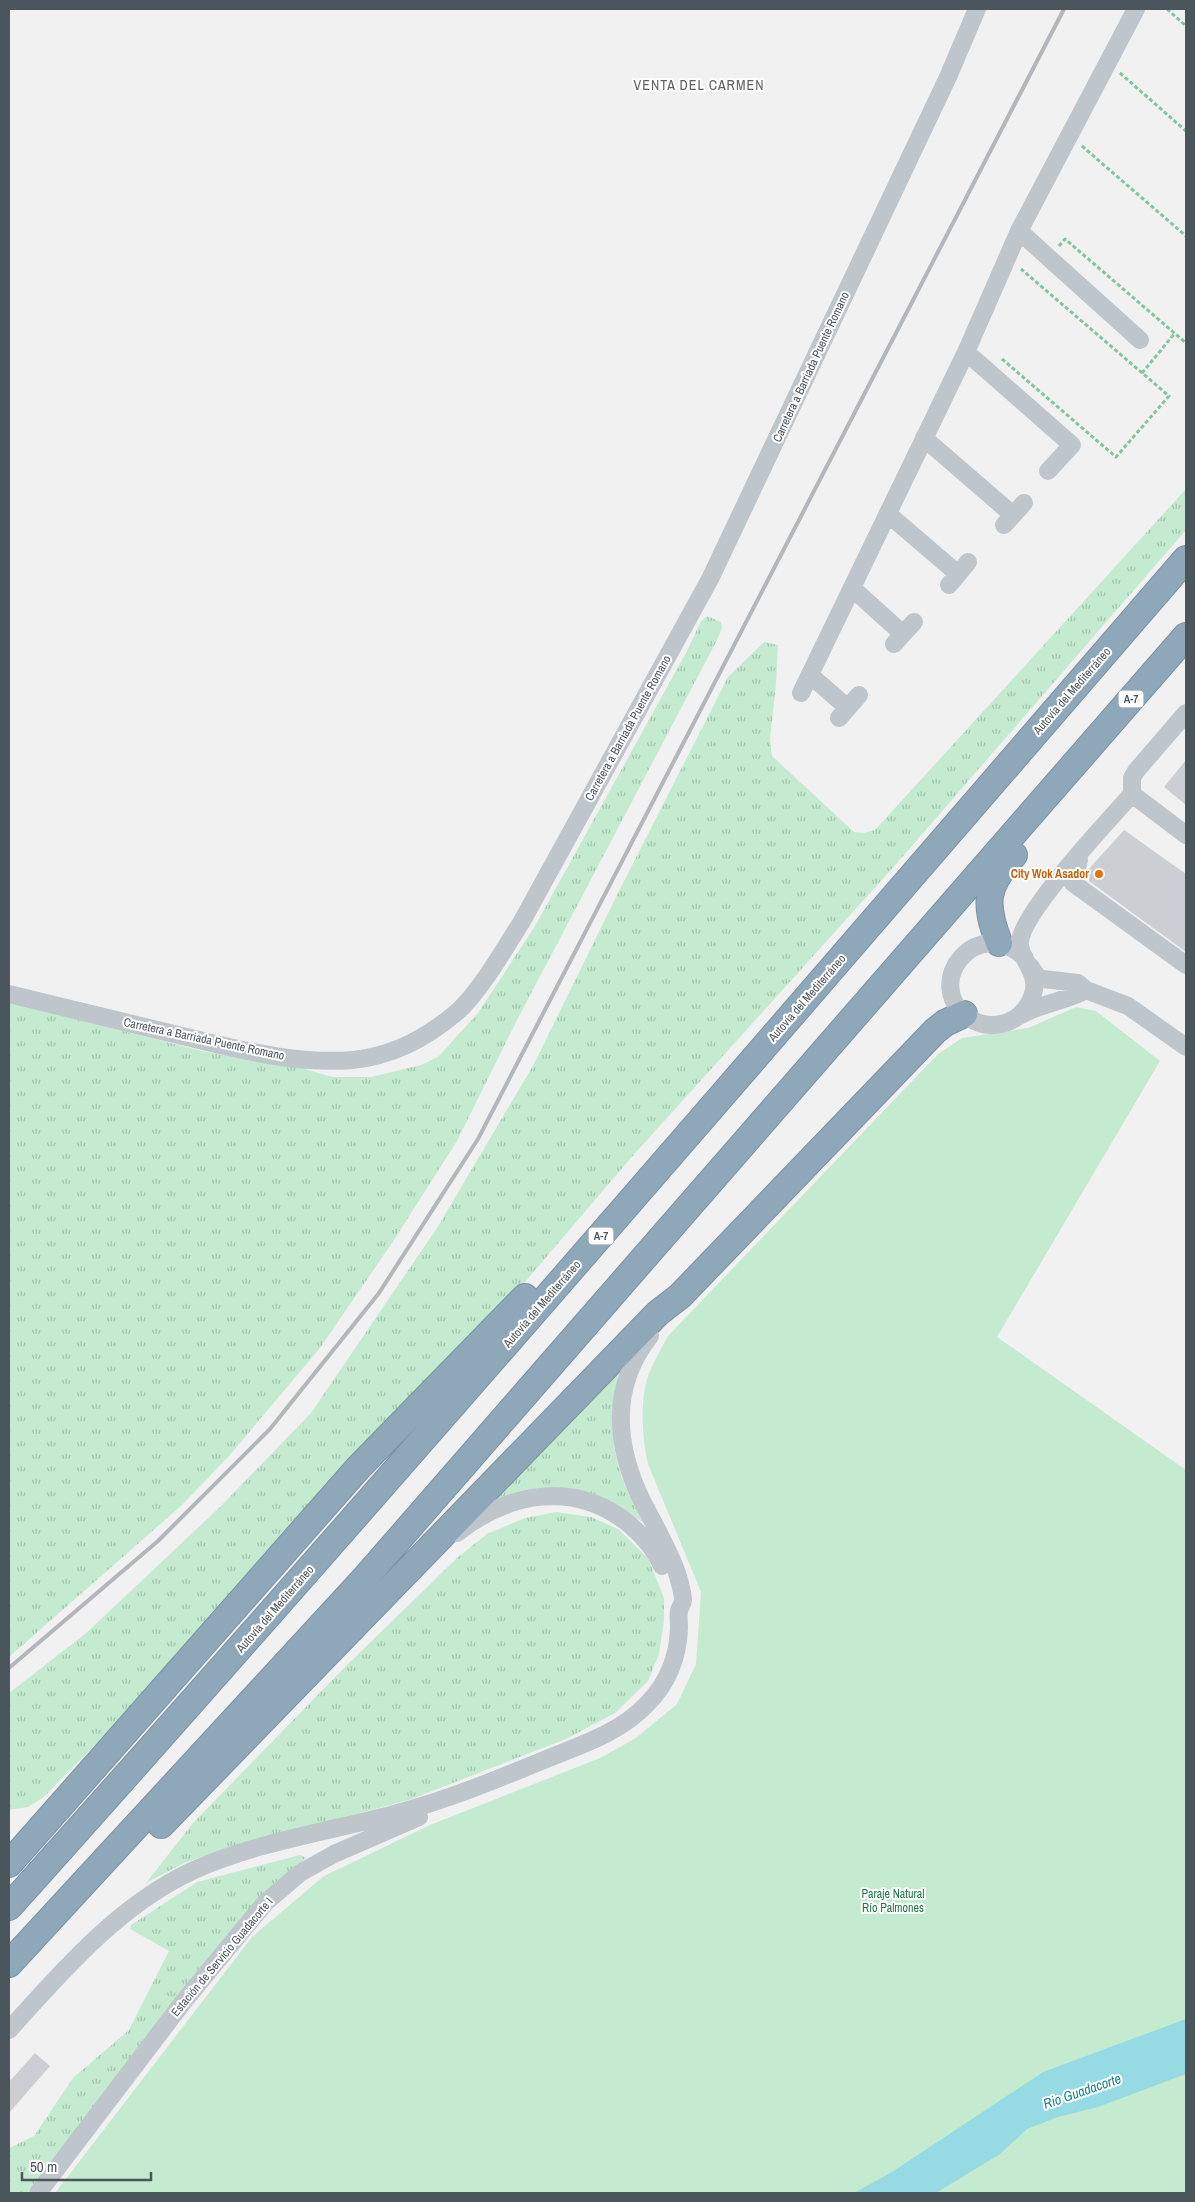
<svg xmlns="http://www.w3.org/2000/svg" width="1195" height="2202" font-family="'Archivo Narrow',sans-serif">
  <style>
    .grass { fill: url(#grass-tufts) }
    .park { fill: #c4ebcf }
    .water { fill: #96dae3 }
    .building { fill: #cbced2 }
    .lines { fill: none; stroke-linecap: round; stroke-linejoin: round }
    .highway-casing { stroke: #7992a5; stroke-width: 28 }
    .path { stroke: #80c59c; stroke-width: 3; stroke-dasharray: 4 2.5; stroke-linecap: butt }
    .minor { stroke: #bec6cb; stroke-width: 18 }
    .highway { stroke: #8ea7b9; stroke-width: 26 }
    .rail { stroke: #b3b6ba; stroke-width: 4 }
    .food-dot { fill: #e8710a; stroke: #fff; stroke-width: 2 }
    .labels { text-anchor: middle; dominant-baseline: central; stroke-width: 4; stroke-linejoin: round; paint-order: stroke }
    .shield { fill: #fff; stroke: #80888d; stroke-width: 1 }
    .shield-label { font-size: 11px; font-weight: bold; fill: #4a555c }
    .street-label { font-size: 12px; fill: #4a555c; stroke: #fff }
    .food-label { font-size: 12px; font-weight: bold; fill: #c56008; stroke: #fff; text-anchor: end }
    .park-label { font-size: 12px; fill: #227644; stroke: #fff }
    .neighbourhood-label { font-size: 14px; letter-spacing: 1px; fill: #5e6164; stroke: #fff }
    .water-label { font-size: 14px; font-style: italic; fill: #1b828f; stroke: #fff }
  </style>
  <defs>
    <pattern id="grass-tufts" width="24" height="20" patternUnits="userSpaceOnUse" patternTransform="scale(1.25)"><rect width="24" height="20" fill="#c4ebcf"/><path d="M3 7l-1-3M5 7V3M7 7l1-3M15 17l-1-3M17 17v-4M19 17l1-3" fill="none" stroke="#a1c1ab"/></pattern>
  </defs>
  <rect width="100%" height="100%" fill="#f2f1f1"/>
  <path class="grass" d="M 1186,489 L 1186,530 L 898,862 L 629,1160 L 490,1323 L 383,1423 L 155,1683 L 44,1797 L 28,1807 L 9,1810 L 9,1693 L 85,1634 L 221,1506 L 311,1413 L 437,1228 L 534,1064 L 619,891 L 728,677 L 764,642 L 778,645 L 776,684 L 770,739 L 772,756 L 854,832 L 864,833 L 875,830 Z
    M 707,616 L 721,622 L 722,628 L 717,640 L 516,1022 L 457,1141 L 392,1243 L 320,1348 L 229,1456 L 182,1505 L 9,1657 L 9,1002 L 202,1051 L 305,1069 L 332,1077 L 371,1077 L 421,1065 L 438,1057 L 478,1013 L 535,926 L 687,651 L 701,621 Z
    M 620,1367 C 605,1429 612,1468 644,1523 C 589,1486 551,1478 488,1503 Z
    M 556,1512 L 591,1517 L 618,1529 L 648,1558 L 664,1598 L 664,1620 L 659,1654 L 648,1681 L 615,1713 L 566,1739 L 409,1800 L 242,1844 L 184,1863 L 146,1883 L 193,1823 L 343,1669 L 457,1558 L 487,1534 L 525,1518 Z
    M 300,1855 L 306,1858 L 249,1909 L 27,2193 L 9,2193 L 9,2148 L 34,2136 L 73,2078 L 129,2030 L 169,1951 L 130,1929 L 131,1925 L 197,1882 Z"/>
  <path class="park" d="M 1076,1007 L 1096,1011 L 1160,1061 L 997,1337 L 1186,1470 L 1186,2193 L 55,2193 L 252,1937 L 324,1876 L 430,1825 L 600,1758 L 636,1738 L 677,1704 L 696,1664 L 701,1592 L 648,1464 C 642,1439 639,1396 650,1371 C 655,1359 662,1347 668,1336 L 938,1054 L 962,1038 L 1028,1028 Z"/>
  <path class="water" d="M 1186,2019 L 1186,2074 L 1098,2107 L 1058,2117 L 1027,2129 L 1000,2154 L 936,2193 L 854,2193 L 892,2172 L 1043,2072 Z"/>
  <path class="building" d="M 1186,760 L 1186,805 L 1164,787 Z
    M 1124,830 L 1186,874 L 1186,952 L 1089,881 L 1088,870 Z
    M 35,2053 L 50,2066 L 9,2113 L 9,2082 Z"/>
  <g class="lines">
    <g class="highway-casing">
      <path id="highway" d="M 999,943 C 984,903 985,887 1014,855
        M 161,1825 L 658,1313 L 680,1296 L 935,1031 L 945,1023 L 964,1014
        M 9,1864 L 359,1467 L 525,1297
        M 9,1907 C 407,1463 796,1010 1186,559
        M 9,1964 L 365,1578 L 1186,636"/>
    </g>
    <path class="path" d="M 1167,9 L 1186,26
      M 1120,73 L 1186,131
      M 1082,146 L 1186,236
      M 1059,246 L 1065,239 L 1186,343
      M 1002,359 L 1116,457 L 1169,396 L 1021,269
      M 1142,373 L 1175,333"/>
    <path class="minor" d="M 1019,231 L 1140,340
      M 966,352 L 1072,445 L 1048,471
      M 924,438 L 1013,515
      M 888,514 L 958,574
      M 1004,525 L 1024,503
      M 949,585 L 968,562
      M 852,588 L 903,634
      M 894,644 L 914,622
      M 810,675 L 848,708
      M 801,693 L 966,352 L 1019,231 L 1136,9
      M 839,718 L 859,695
      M 1132,794 L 1132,778 L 1136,771 L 1186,713
      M 1132,794 L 1186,835
      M 1079,860 L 1073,883 L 1186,965
      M 1025,958 C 977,912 921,984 968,1017 C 987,1031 1015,1026 1028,1005 C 1047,974 1017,961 1020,941 C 1024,910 1108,821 1132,794
      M 1030,966 L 1037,976 L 1043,979 L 1078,983 L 1086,990 L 1128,1006 L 1186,1047
      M 9,994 C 65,1008 121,1021 178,1035 C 234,1048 294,1065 353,1060 C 392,1056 428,1037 457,1012 C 479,993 505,948 521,923 L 710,579 L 948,77 L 977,9
      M 1021,1015 C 1042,1003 1066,1001 1086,990
      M 457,1533 C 509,1492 575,1480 629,1524 C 643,1536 655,1549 662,1566
      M 9,2030 C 62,1971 119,1905 192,1871 C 256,1842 327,1832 394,1814 C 447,1800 498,1779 549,1758 C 583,1744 621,1732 647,1704 C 668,1683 678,1657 679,1628 C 679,1623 678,1616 679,1611 C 680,1606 683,1605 683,1600 C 683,1593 679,1580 677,1573 C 668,1548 654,1524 642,1501 C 615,1445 610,1387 650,1336
      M 38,2193 L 184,2001 L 265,1903 L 300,1873 L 334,1854 L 419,1817"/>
    <use href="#highway" class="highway"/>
    <path class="rail" d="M 9,1668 L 158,1541 L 270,1429 L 379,1293 L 478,1139 L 1064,9"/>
  </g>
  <circle class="food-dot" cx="1099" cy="874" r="5"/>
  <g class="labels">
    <g class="shield">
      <rect x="1118.5" y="690.5" width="25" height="17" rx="4"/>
      <rect x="588.5" y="1227.5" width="25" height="17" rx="4"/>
    </g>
    <g class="shield-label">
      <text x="1131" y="699">A-7</text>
      <text x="601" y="1236">A-7</text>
    </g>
    <g class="street-label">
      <text transform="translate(811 367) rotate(-65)">Carretera a Barriada Puente Romano</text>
      <text transform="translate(1072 691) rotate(-49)">Autovía del Mediterráneo</text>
      <text transform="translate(628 728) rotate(-61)">Carretera a Barriada Puente Romano</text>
      <text transform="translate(807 998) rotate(-49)">Autovía del Mediterráneo</text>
      <text transform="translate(204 1039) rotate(12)">Carretera a Barriada Puente Romano</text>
      <text transform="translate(542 1304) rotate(-49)">Autovía del Mediterráneo</text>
      <text transform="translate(275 1609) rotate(-49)">Autovía del Mediterráneo</text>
      <text transform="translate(222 1957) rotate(-50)">Estación de Servicio Guadacorte I</text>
    </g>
    <g class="food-label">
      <text x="1089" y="874">City Wok Asador</text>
    </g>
    <g class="park-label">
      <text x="893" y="1894">Paraje Natural<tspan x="893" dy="14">Río Palmones</tspan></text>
    </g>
    <g class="neighbourhood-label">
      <text x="699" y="85">VENTA DEL CARMEN</text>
    </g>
    <g class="water-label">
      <text transform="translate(1082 2091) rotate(-19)">Rio Guadacorte</text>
    </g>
  </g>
  <rect width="1195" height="2202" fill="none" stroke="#4a555c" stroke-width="20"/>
  <path d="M22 2172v8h129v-8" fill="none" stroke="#4a555c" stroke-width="2.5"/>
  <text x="30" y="2172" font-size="15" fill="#4a555c" stroke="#ffffff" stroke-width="4" paint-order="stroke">50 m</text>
</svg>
